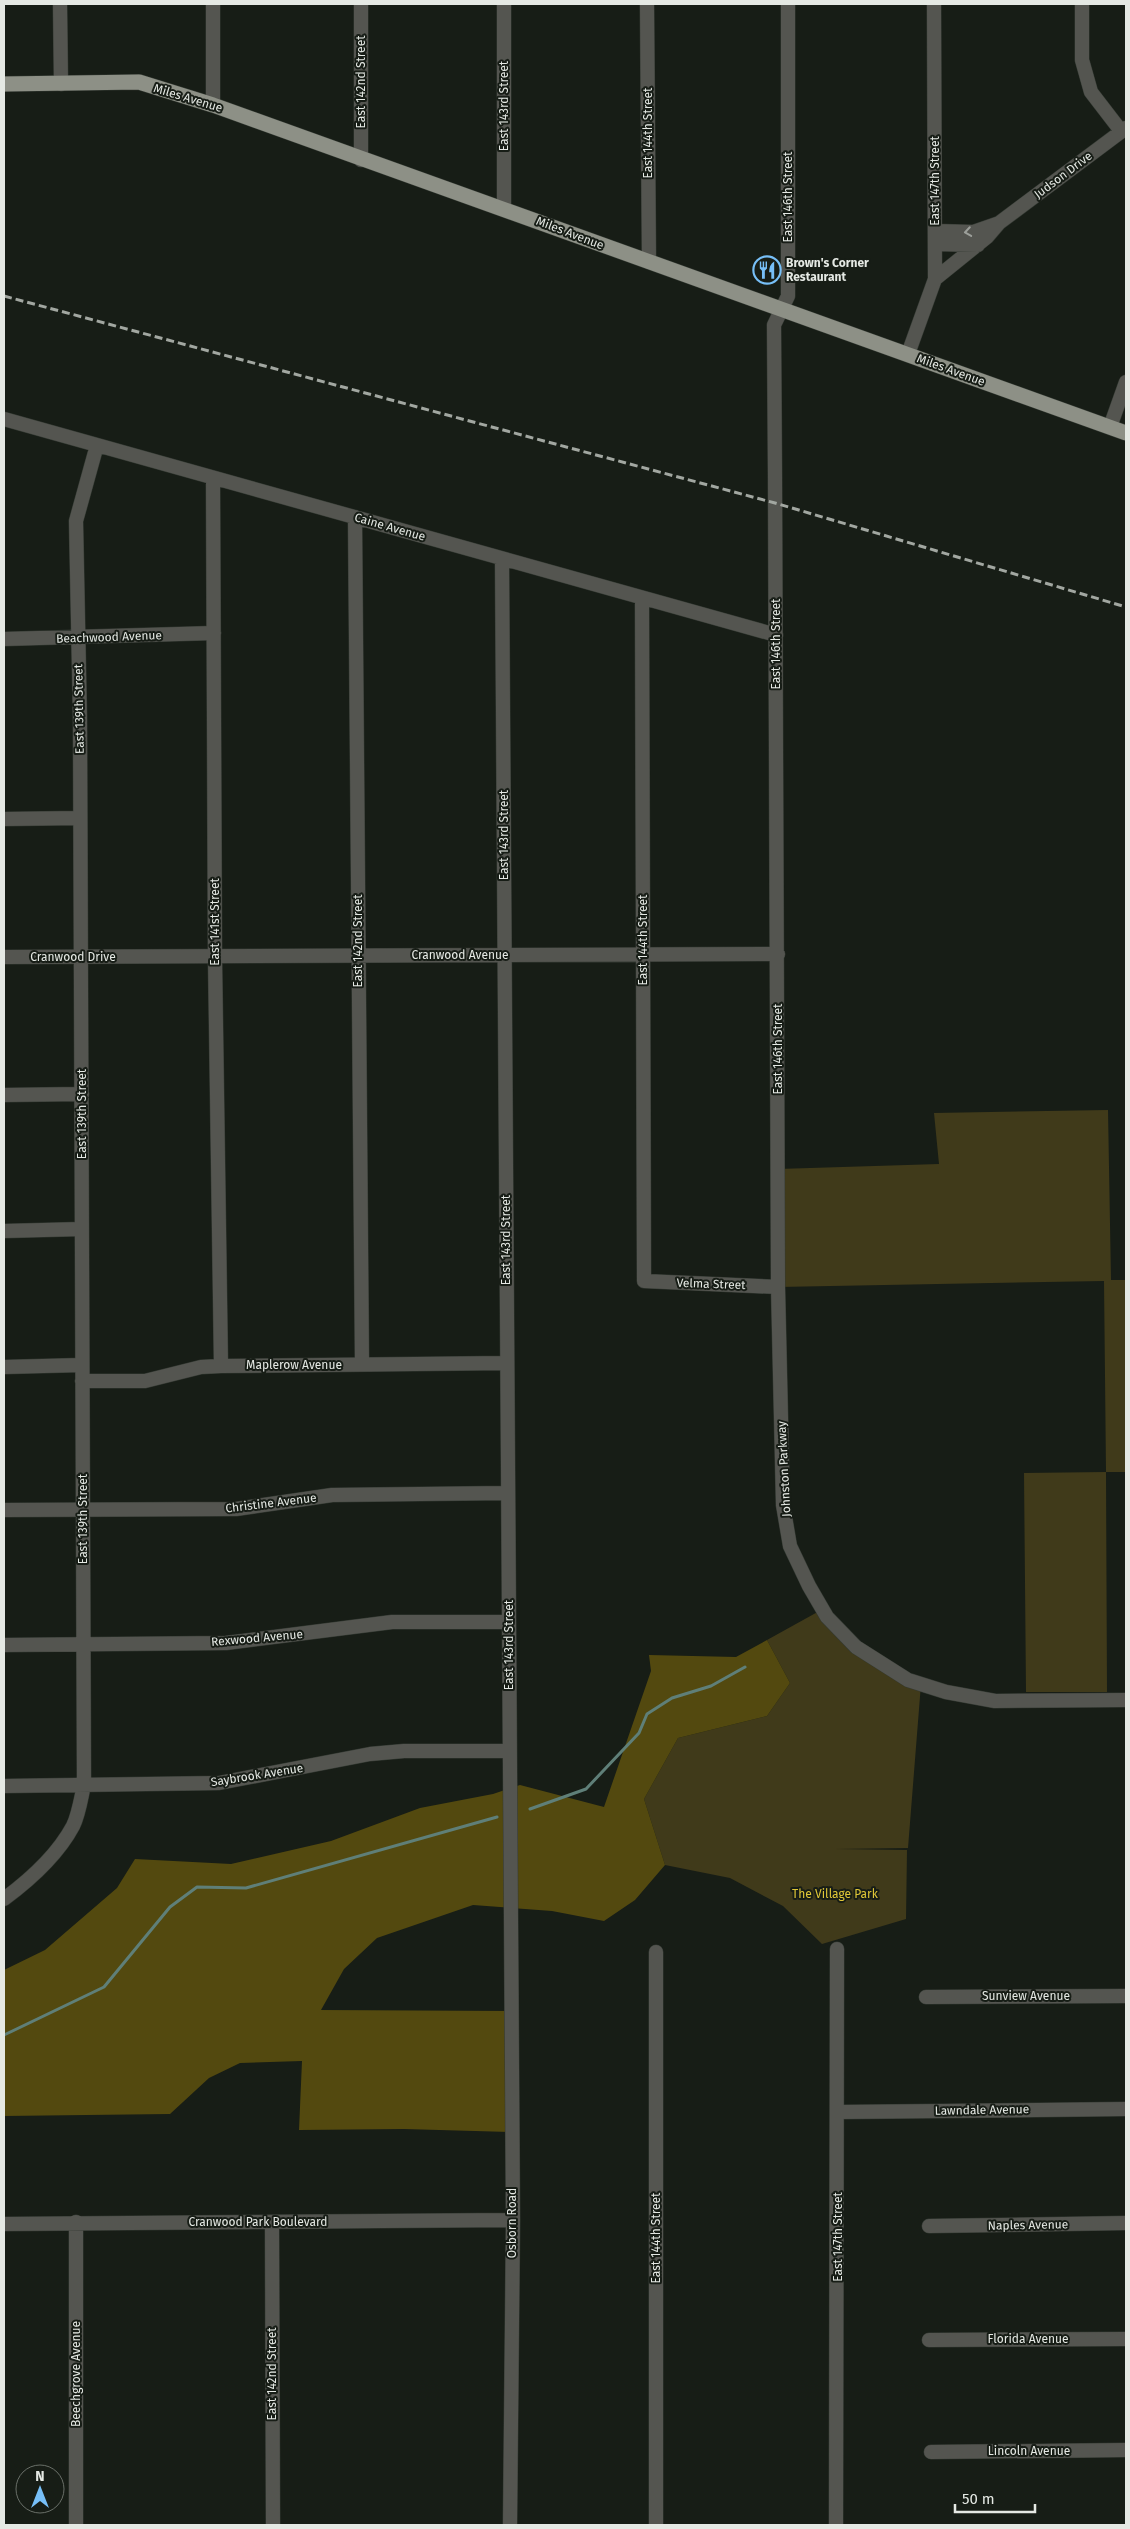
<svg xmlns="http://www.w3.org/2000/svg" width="1130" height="2529" font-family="'Fira Sans',sans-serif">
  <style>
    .green { fill: #403a1a }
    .forest { fill: #53490f }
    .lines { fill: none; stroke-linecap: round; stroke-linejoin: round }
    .stream { stroke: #5f7f78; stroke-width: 3 }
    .minor-casing { stroke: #343a33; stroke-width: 15 }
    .major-casing { stroke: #343a33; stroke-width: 16 }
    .minor { stroke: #545550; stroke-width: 14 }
    .major { stroke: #8d9086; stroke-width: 15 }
    .rail { stroke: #a2a7a1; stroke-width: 3; stroke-dasharray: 8 4; stroke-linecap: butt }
    .oneway { stroke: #9c9f9a }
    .labels { text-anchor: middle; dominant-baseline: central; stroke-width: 4; stroke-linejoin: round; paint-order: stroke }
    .street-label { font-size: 12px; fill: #e5e9e4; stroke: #171d16 }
    .poi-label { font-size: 12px; font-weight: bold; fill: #e5e9e4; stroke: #171d16; text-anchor: start }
    .park-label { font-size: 12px; fill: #e0c737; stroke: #171d16 }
  </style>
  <rect width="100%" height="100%" fill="#171d16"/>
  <path class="green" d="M 1108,1110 L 1111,1280 L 1126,1280 L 1126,1472 L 1106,1472 L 1107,1692 L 1026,1692 L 1024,1473 L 1106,1472 L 1104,1281 L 778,1287 L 778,1169 L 939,1164 L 934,1113 Z
    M 823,1609 L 856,1647 L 921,1684 L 908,1848 L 836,1849 L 907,1850 L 906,1919 L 822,1944 L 783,1906 L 730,1878 L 665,1865 L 644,1799 L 678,1738 L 767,1716 L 790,1683 L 767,1640 Z"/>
  <path class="forest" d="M 767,1640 L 790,1683 L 767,1716 L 678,1738 L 644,1799 L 665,1865 L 635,1900 L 604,1921 L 552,1911 L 473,1905 L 377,1938 L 344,1969 L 321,2010 L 511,2011 L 512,2132 L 404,2129 L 299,2130 L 302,2061 L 240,2063 L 209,2078 L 170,2114 L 4,2116 L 4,1970 L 45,1950 L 117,1888 L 135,1859 L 231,1864 L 331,1841 L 420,1808 L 493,1794 L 520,1785 L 604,1807 L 651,1671 L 649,1655 L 736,1657 Z"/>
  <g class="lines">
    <path class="stream" d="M 530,1809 L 586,1789 L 639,1733 L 647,1714 L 672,1698 L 711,1686 L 745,1667
      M 4,2035 L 104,1987 L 170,1907 L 197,1887 L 246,1888 L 497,1817"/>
    <g class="minor-casing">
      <path id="minor" d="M 60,4 L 61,84
        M 213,4 L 213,105
        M 361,4 L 361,160
        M 504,4 L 504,208
        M 647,4 L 649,262
        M 788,4 L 788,296 L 774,325 L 775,477 L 778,1287 L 783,1505 L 790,1546 L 809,1586 L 827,1617 L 856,1647 L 908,1680 L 946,1692 L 995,1701 L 1126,1700
        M 1082,4 L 1082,60 L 1091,92 L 1121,131
        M 936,231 L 973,232 L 999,223
        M 935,244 L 978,245
        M 935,279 L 987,237 L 999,223 L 1126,128
        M 908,354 L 935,279 L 934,4
        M 4,419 L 776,635
        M 1110,427 L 1126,382
        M 213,478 L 215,958 L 221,1366
        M 355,517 L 362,1365
        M 502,559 L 513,2220 L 510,2525
        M 642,598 L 644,1281 L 778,1287
        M 4,639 L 214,633
        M 4,819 L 80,818
        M 4,957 L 778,954
        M 4,1095 L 82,1094
        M 4,1231 L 82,1229
        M 4,1367 L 82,1365
        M 82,1381 L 145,1381 L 201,1367 L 221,1366 L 507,1363
        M 4,1510 L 236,1509 L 332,1495 L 508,1493
        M 4,1645 L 226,1643 L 392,1622 L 509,1622
        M 4,1786 L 219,1783 L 370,1754 L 404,1751 L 509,1751
        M 4,1899 C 31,1879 57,1856 73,1826 C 79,1814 81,1798 84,1785 L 80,720 L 76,521 L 97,445
        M 656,1952 L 656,2525
        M 926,1997 L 1126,1996
        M 839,2112 L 1126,2109
        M 76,2222 L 76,2525
        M 272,2223 L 273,2525
        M 4,2224 L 513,2220
        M 929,2226 L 1126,2223
        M 929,2340 L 1126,2339
        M 931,2452 L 1126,2450
        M 836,2525 L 837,1949"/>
    </g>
    <g class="major-casing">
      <path id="major" d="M 4,84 L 139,82 L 213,105 L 1126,433"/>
    </g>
    <use href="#minor" class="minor"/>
    <use href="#major" class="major"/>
    <path class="rail" d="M 4,296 L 775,503 L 1126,607"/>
  </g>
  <defs><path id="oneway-chevron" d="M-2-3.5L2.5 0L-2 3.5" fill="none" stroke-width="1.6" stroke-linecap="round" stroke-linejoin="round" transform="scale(1.25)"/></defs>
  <use class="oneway" href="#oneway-chevron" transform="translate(968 232) rotate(171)"/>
  <defs>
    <g id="restaurant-ring" transform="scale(1.4375)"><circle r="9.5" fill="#171d16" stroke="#77bff7" stroke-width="1.5"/><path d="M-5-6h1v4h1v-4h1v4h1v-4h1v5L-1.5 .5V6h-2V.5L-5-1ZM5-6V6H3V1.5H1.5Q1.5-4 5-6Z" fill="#77bff7"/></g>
  </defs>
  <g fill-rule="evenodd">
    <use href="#restaurant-ring" x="767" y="270"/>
  </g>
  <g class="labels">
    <g class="street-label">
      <text transform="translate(361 82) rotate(-90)">East 142nd Street</text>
      <text transform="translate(188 98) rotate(17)">Miles Avenue</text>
      <text transform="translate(504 106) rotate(-90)">East 143rd Street</text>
      <text transform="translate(648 133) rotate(-90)">East 144th Street</text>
      <text transform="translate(1063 175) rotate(-37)">Judson Drive</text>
      <text transform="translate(935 181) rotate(-90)">East 147th Street</text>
      <text transform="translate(788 197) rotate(-90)">East 146th Street</text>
      <text transform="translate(570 233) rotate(21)">Miles Avenue</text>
      <text transform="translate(951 370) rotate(20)">Miles Avenue</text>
      <text transform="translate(390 527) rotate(16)">Caine Avenue</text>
      <text transform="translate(109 637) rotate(-2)">Beachwood Avenue</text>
      <text transform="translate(776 644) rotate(-90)">East 146th Street</text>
      <text transform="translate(79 709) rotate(-91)">East 139th Street</text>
      <text transform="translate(504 835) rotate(-90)">East 143rd Street</text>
      <text transform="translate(215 922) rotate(-90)">East 141st Street</text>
      <text transform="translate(643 940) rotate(-90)">East 144th Street</text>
      <text transform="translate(358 941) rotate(-90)">East 142nd Street</text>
      <text x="460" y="955">Cranwood Avenue</text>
      <text x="73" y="957">Cranwood Drive</text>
      <text transform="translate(778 1049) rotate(-90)">East 146th Street</text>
      <text transform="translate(82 1114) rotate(-90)">East 139th Street</text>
      <text transform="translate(506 1240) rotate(-90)">East 143rd Street</text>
      <text transform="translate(711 1284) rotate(2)">Velma Street</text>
      <text x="294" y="1365">Maplerow Avenue</text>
      <text transform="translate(784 1469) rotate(-93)">Johnston Parkway</text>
      <text transform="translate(271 1503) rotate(-7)">Christine Avenue</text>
      <text transform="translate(83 1519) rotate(-90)">East 139th Street</text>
      <text transform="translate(257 1638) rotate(-5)">Rexwood Avenue</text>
      <text transform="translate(509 1645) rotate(-90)">East 143rd Street</text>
      <text transform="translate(257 1775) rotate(-9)">Saybrook Avenue</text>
      <text x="1026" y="1996">Sunview Avenue</text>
      <text transform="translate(982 2110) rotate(-1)">Lawndale Avenue</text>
      <text x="258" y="2222">Cranwood Park Boulevard</text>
      <text transform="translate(512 2223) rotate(-90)">Osborn Road</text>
      <text transform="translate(1028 2225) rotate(-1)">Naples Avenue</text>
      <text transform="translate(838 2237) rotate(-90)">East 147th Street</text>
      <text transform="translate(656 2238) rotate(-90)">East 144th Street</text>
      <text x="1028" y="2339">Florida Avenue</text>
      <text transform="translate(76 2374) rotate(-90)">Beechgrove Avenue</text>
      <text transform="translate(272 2374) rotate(-90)">East 142nd Street</text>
      <text x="1029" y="2451">Lincoln Avenue</text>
    </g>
    <g class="poi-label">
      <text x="786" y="263">Brown's Corner<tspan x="786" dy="14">Restaurant</tspan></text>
    </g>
    <g class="park-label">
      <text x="835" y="1894">The Village Park</text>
    </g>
  </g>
  <rect width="1130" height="2529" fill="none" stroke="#e5e9e4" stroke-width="10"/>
  <g transform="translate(40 2489)"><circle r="24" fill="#171d16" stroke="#696f68"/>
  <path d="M0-4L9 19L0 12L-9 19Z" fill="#77bff7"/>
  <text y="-8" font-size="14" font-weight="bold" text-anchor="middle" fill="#e5e9e4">N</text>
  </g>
  <path d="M955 2504v8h80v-8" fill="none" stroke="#e5e9e4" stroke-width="2.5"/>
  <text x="962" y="2504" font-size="15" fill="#e5e9e4" stroke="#171d16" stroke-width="4" paint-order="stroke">50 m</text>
</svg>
